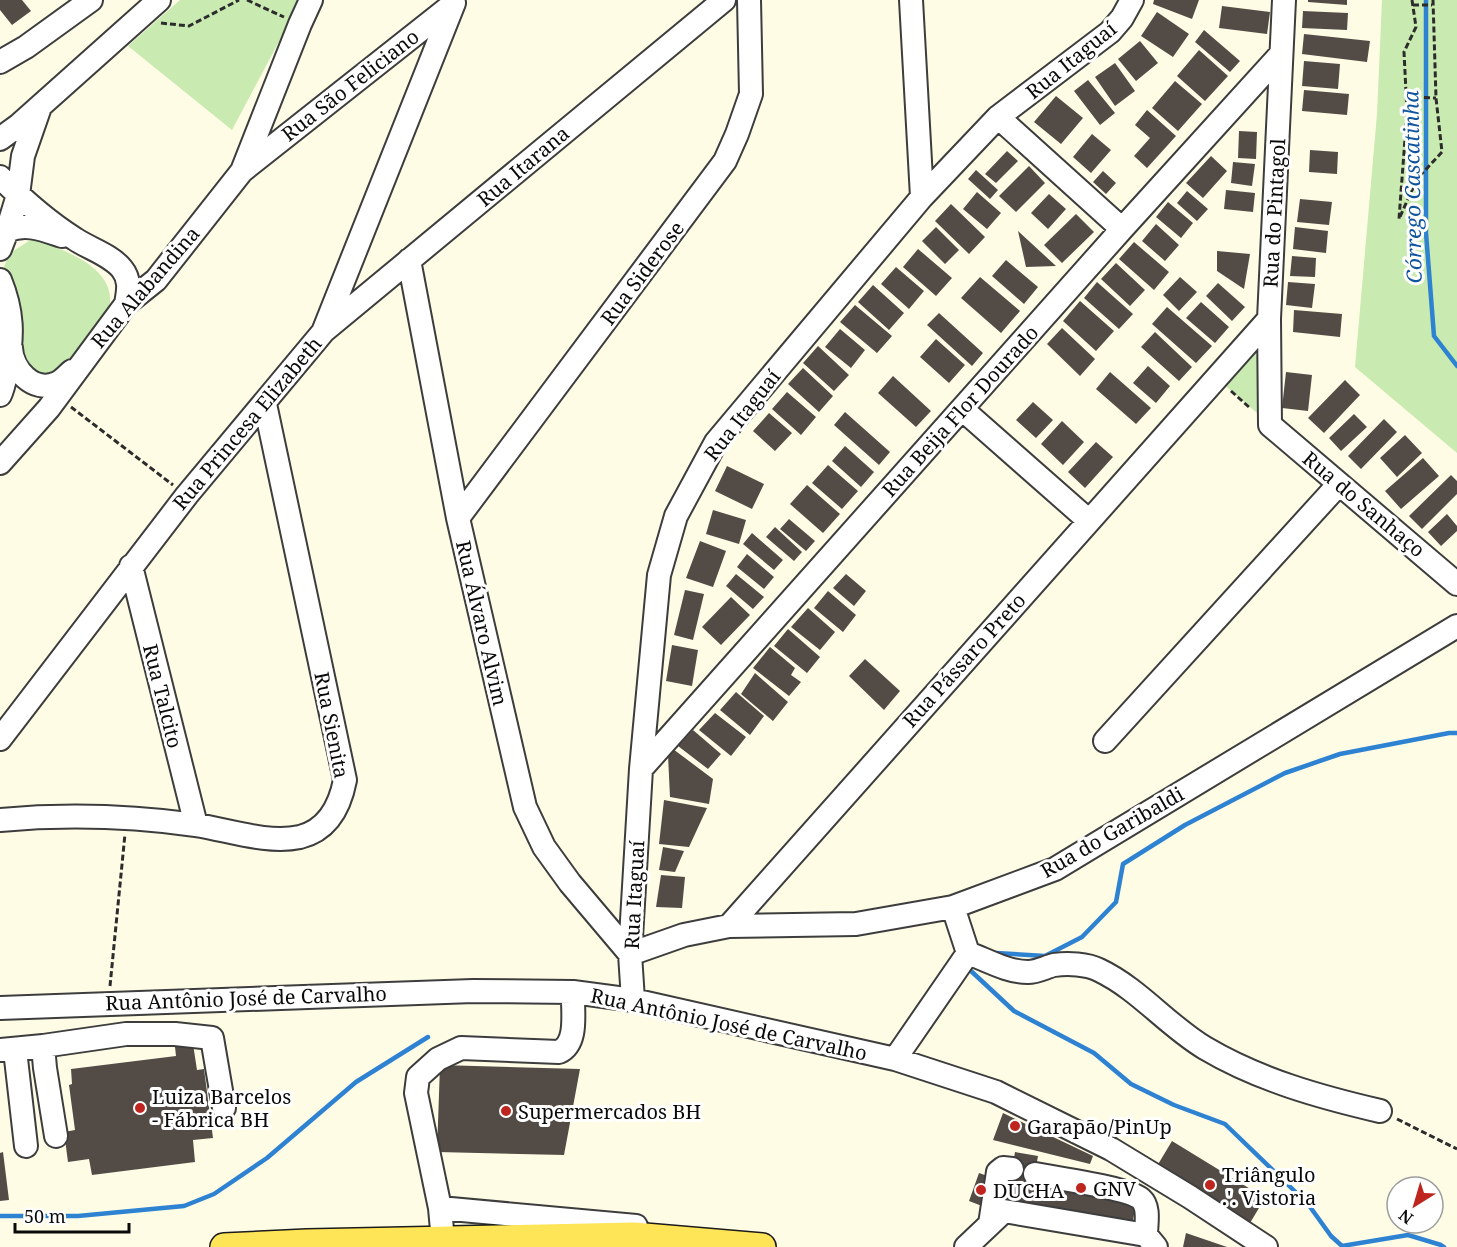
<svg xmlns="http://www.w3.org/2000/svg" width="1457" height="1247" font-family="'Noto Serif',serif">
  <style>
    .green { fill: #c9eab0 }
    .lines { fill: none; stroke-linecap: round; stroke-linejoin: round }
    .stream { stroke: #2e82d2; stroke-width: 4.5 }
    .building { fill: #534c46 }
    .minor-casing { stroke: #3d3d3d; stroke-width: 26 }
    .major-casing { stroke: #1b1b1b; stroke-width: 30 }
    .path { stroke: #2c2c2c; stroke-width: 3; stroke-dasharray: 6 3; stroke-linecap: butt }
    .minor { stroke: #fff; stroke-width: 22 }
    .major { stroke: #fee457; stroke-width: 27 }
    .poi-dot { fill: #bd251e; stroke: #fff; stroke-width: 2 }
    .labels { text-anchor: middle; dominant-baseline: central; stroke-width: 6; stroke-linejoin: round; paint-order: stroke }
    .street-label { font-size: 20px; fill: #0a0a0a; stroke: #fff }
    .poi-label { font-size: 20px; fill: #0a0a0a; stroke: #fff; text-anchor: start }
    .water-label { font-size: 21px; font-style: italic; fill: #10549e; stroke: #fff }
  </style>
  <rect width="100%" height="100%" fill="#fffce6"/>
  <path class="green" d="M 180,0 L 301,0 L 232,130 L 128,46 Z
    M 1382,0 L 1457,0 L 1457,453 L 1355,367 L 1377,114 Z
    M 32,239 C 64,250 122,268 108,313 C 105,322 64,365 55,376 L 40,376 L 26,365 L 3,269 L 10,253 Z
    M 1269,322 L 1270,424 L 1216,378 Z"/>
  <g class="lines">
    <path class="stream" d="M 1426,0 L 1426,233 L 1434,336 L 1457,366
      M 996,953 L 1045,956 L 1082,937 L 1116,902 L 1123,864 L 1185,825 L 1285,773 L 1340,754 L 1449,733 L 1457,733
      M 971,971 L 1014,1011 L 1094,1053 L 1131,1084 L 1174,1105 L 1225,1124 L 1308,1204 L 1331,1236 L 1342,1246 L 1408,1235 L 1441,1245 L 1444,1247
      M 0,1216 L 78,1216 L 184,1206 L 214,1194 L 267,1158 L 356,1082 L 428,1037"/>
  </g>
  <path class="building" d="M 0,0 L 22,0 L 31,11 L 12,25 L 0,10 Z
    M 1154,0 L 1199,0 L 1192,19 L 1153,4 Z
    M 1308,0 L 1347,0 L 1347,5 L 1308,2 Z
    M 1222,6 L 1270,12 L 1267,34 L 1219,28 Z
    M 1303,11 L 1348,13 L 1347,30 L 1302,28 Z
    M 1157,12 L 1189,34 L 1173,57 L 1141,36 Z
    M 1204,30 L 1240,61 L 1230,72 L 1195,42 Z
    M 1304,34 L 1370,41 L 1367,62 L 1302,54 Z
    M 1140,41 L 1158,63 L 1136,81 L 1118,59 Z
    M 1199,50 L 1228,76 L 1205,101 L 1177,76 Z
    M 1304,61 L 1340,64 L 1338,89 L 1302,86 Z
    M 1115,63 L 1135,91 L 1115,106 L 1095,77 Z
    M 1088,80 L 1115,113 L 1100,125 L 1074,91 Z
    M 1175,81 L 1202,104 L 1178,131 L 1152,108 Z
    M 1304,90 L 1349,94 L 1347,115 L 1302,111 Z
    M 1056,96 L 1083,118 L 1061,144 L 1034,122 Z
    M 1147,110 L 1176,136 L 1147,168 L 1134,156 L 1150,138 L 1135,125 Z
    M 1239,131 L 1257,132 L 1256,159 L 1238,158 Z
    M 1092,134 L 1111,150 L 1091,173 L 1073,157 Z
    M 1310,150 L 1338,152 L 1337,174 L 1309,172 Z
    M 1007,151 L 1018,161 L 996,183 L 985,174 Z
    M 1211,156 L 1227,171 L 1203,198 L 1186,183 Z
    M 1233,162 L 1255,164 L 1252,186 L 1231,183 Z
    M 1029,166 L 1045,183 L 1016,212 L 999,196 Z
    M 976,170 L 998,190 L 990,199 L 968,179 Z
    M 1103,171 L 1116,183 L 1106,194 L 1093,182 Z
    M 1226,190 L 1255,193 L 1253,212 L 1224,209 Z
    M 1187,191 L 1208,209 L 1197,221 L 1177,203 Z
    M 977,192 L 1001,213 L 987,229 L 963,209 Z
    M 1049,194 L 1066,209 L 1048,229 L 1031,213 Z
    M 1300,199 L 1332,202 L 1329,225 L 1297,222 Z
    M 1168,202 L 1193,223 L 1181,238 L 1156,217 Z
    M 951,204 L 985,237 L 969,254 L 935,221 Z
    M 1076,214 L 1094,232 L 1062,263 L 1044,245 Z
    M 1156,224 L 1179,245 L 1165,261 L 1142,241 Z
    M 936,227 L 959,250 L 945,264 L 922,241 Z
    M 1295,227 L 1328,231 L 1326,253 L 1293,249 Z
    M 1018,231 L 1056,266 L 1026,267 Z
    M 1134,242 L 1169,272 L 1154,290 L 1119,259 Z
    M 918,249 L 952,278 L 936,296 L 903,267 Z
    M 1217,251 L 1250,254 L 1244,289 L 1217,271 Z
    M 1292,256 L 1316,258 L 1315,277 L 1290,276 Z
    M 1006,260 L 1038,287 L 1024,304 L 992,276 Z
    M 1116,263 L 1145,290 L 1130,306 L 1101,279 Z
    M 896,267 L 924,291 L 909,309 L 881,284 Z
    M 980,277 L 1020,311 L 1001,333 L 961,298 Z
    M 1180,277 L 1197,292 L 1179,311 L 1163,295 Z
    M 1097,282 L 1133,314 L 1119,329 L 1084,298 Z
    M 1288,282 L 1315,284 L 1312,308 L 1286,305 Z
    M 1218,283 L 1245,307 L 1232,321 L 1206,296 Z
    M 873,285 L 904,313 L 889,330 L 858,302 Z
    M 1080,301 L 1114,331 L 1096,351 L 1063,321 Z
    M 1201,302 L 1229,327 L 1215,343 L 1186,318 Z
    M 855,305 L 892,336 L 877,353 L 840,322 Z
    M 1167,307 L 1212,346 L 1196,363 L 1152,324 Z
    M 1294,310 L 1342,314 L 1340,337 L 1293,332 Z
    M 939,313 L 983,353 L 972,366 L 927,325 Z
    M 1062,328 L 1095,359 L 1080,376 L 1047,344 Z
    M 840,329 L 865,350 L 851,368 L 825,347 Z
    M 1155,332 L 1192,367 L 1179,381 L 1141,347 Z
    M 936,339 L 965,365 L 949,383 L 920,357 Z
    M 818,346 L 849,375 L 834,391 L 803,363 Z
    M 1148,366 L 1170,386 L 1156,403 L 1133,383 Z
    M 803,368 L 833,396 L 819,412 L 788,384 Z
    M 1110,372 L 1151,408 L 1136,424 L 1096,389 Z
    M 1286,372 L 1312,375 L 1308,411 L 1282,408 Z
    M 893,376 L 931,411 L 916,427 L 878,393 Z
    M 1345,380 L 1360,395 L 1324,433 L 1308,418 Z
    M 787,392 L 816,417 L 801,435 L 772,409 Z
    M 1033,402 L 1053,420 L 1036,438 L 1016,420 Z
    M 845,412 L 890,452 L 879,465 L 834,425 Z
    M 769,413 L 792,433 L 775,451 L 753,431 Z
    M 1354,414 L 1367,427 L 1341,451 L 1329,438 Z
    M 1384,419 L 1397,432 L 1361,469 L 1348,456 Z
    M 1062,421 L 1084,442 L 1063,465 L 1041,444 Z
    M 1405,435 L 1422,453 L 1397,477 L 1380,458 Z
    M 1096,442 L 1113,457 L 1085,488 L 1068,472 Z
    M 845,446 L 874,472 L 861,487 L 832,461 Z
    M 1423,458 L 1439,476 L 1401,509 L 1385,491 Z
    M 828,465 L 858,491 L 842,509 L 812,483 Z
    M 727,466 L 764,484 L 752,509 L 715,491 Z
    M 1451,475 L 1457,481 L 1457,494 L 1422,529 L 1409,516 Z
    M 807,485 L 840,514 L 823,533 L 790,504 Z
    M 713,510 L 746,520 L 739,544 L 706,534 Z
    M 1447,514 L 1457,526 L 1457,531 L 1441,546 L 1428,532 Z
    M 789,519 L 815,541 L 806,551 L 780,529 Z
    M 775,527 L 802,552 L 794,561 L 766,537 Z
    M 752,533 L 783,560 L 774,570 L 743,544 Z
    M 700,541 L 726,551 L 713,587 L 686,578 Z
    M 747,554 L 774,577 L 764,589 L 737,567 Z
    M 736,574 L 764,597 L 753,609 L 726,586 Z
    M 846,574 L 866,591 L 854,606 L 833,588 Z
    M 685,590 L 704,594 L 693,640 L 674,635 Z
    M 828,591 L 856,615 L 843,632 L 814,608 Z
    M 731,597 L 750,615 L 721,645 L 702,627 Z
    M 808,608 L 835,632 L 820,650 L 791,627 Z
    M 788,629 L 820,657 L 807,673 L 774,646 Z
    M 672,645 L 698,650 L 692,686 L 666,681 Z
    M 770,647 L 795,668 L 791,675 L 801,682 L 789,696 L 753,668 Z
    M 865,659 L 900,691 L 884,710 L 849,676 Z
    M 755,673 L 788,702 L 773,721 L 741,694 Z
    M 736,692 L 764,716 L 750,735 L 720,710 Z
    M 715,713 L 746,737 L 731,756 L 699,730 Z
    M 693,730 L 721,754 L 708,769 L 678,746 Z
    M 673,749 L 713,779 L 709,804 L 670,797 L 668,755 Z
    M 664,800 L 707,808 L 689,847 L 659,844 Z
    M 663,847 L 684,851 L 675,872 L 659,870 Z
    M 661,875 L 685,877 L 682,908 L 656,907 Z
    M 193,1044 L 197,1070 L 204,1069 L 213,1138 L 193,1140 L 195,1162 L 92,1175 L 89,1159 L 68,1162 L 64,1132 L 75,1130 L 69,1085 L 72,1084 L 71,1069 L 176,1056 L 175,1047 Z
    M 440,1065 L 580,1069 L 564,1155 L 437,1152 Z
    M 1003,1113 L 1093,1156 L 1090,1164 L 993,1140 Z
    M 1172,1141 L 1265,1198 L 1247,1228 L 1154,1171 Z
    M 3,1152 L 9,1200 L 0,1201 L 0,1153 Z
    M 1015,1152 L 1038,1156 L 1033,1183 L 1136,1202 L 1132,1227 L 996,1203 L 1001,1174 L 1011,1176 Z
    M 979,1173 L 993,1178 L 982,1206 L 969,1201 Z
    M 1186,1233 L 1227,1247 L 1183,1247 Z"/>
  <g class="lines">
    <g class="minor-casing">
      <path id="minor" d="M 911,0 L 922,197
        M 1284,0 L 1269,319 L 1270,425 L 1457,584
        M 0,62 L 26,47 L 91,0
        M 998,117 L 1122,229
        M 0,139 L 19,125 L 159,0
        M 242,171 L 452,5
        M 0,177 C 23,200 48,222 75,239 C 90,249 111,255 122,269 C 131,280 128,292 126,304
        M 7,231 L 18,195 L 23,156 L 39,110
        M 0,249 L 7,231 C 25,222 44,230 62,236
        M 409,260 L 458,518 L 525,807 L 544,847 L 570,883 L 630,954 L 684,935 L 729,926 L 856,924 L 953,907 L 1055,869 L 1457,626
        M 0,280 C 13,312 13,335 7,368 C 5,378 4,387 0,395
        M 325,330 L 724,0
        M 11,348 C 12,369 33,394 57,383 C 62,381 67,375 72,371
        M 962,409 L 1088,520
        M 0,463 L 49,408 L 126,304 L 156,280 L 242,171 L 300,24 L 311,0
        M 458,518 L 725,161 L 737,134 L 751,94 L 749,0
        M 131,566 L 196,825
        M 0,739 L 187,495 L 323,332 L 454,3
        M 1105,741 L 1339,484
        M 641,769 L 1122,229 L 1281,54
        M 0,820 C 65,814 131,816 196,825 C 229,830 267,844 300,837 C 328,830 340,806 345,780 L 265,404
        M 953,907 L 968,953 C 987,960 1007,972 1028,972 C 1037,972 1046,967 1054,965 C 1068,963 1087,964 1099,970 C 1139,989 1168,1026 1205,1048 C 1259,1080 1320,1097 1380,1111
        M 729,926 L 1269,319
        M 633,1000 L 630,954 L 641,769 L 659,575 L 676,516 L 716,442 L 922,197 L 998,117 L 1110,32 L 1122,18 L 1132,0
        M 0,1008 L 473,991 L 573,992 L 633,1000 L 895,1059 L 996,1092 L 1111,1149 L 1190,1197 L 1266,1247
        M 43,1046 L 126,1034 L 175,1034 L 212,1038 L 224,1108
        M 0,1050 L 43,1046 L 45,1068 L 56,1136
        M 15,1050 L 26,1146
        M 895,1059 L 968,953
        M 1035,1174 C 1054,1178 1129,1188 1141,1199 C 1150,1207 1146,1224 1146,1235
        M 440,1208 L 636,1226
        M 990,1224 L 998,1172 L 1003,1168 L 1012,1169
        M 443,1241 L 440,1208 L 416,1093 L 418,1077 L 438,1059 L 461,1048 L 559,1052 C 579,1043 572,1010 573,992
        M 966,1247 L 1004,1211 L 1146,1235 L 1156,1247"/>
    </g>
    <g class="major-casing">
      <path id="major" d="M 224,1247 L 307,1243 L 633,1236 L 762,1247"/>
    </g>
    <path class="path" d="M 247,0 L 284,17
      M 1412,0 L 1416,27 L 1404,52 L 1407,112 L 1399,219 L 1417,179 L 1442,152 L 1436,98 L 1433,0
      M 1413,5 L 1432,5
      M 161,23 L 189,26 L 239,0
      M 1406,97 L 1436,98
      M 1231,391 L 1250,408
      M 71,407 L 173,485
      M 110,986 L 125,834
      M 1397,1119 L 1457,1149"/>
    <use href="#minor" class="minor"/>
    <use href="#major" class="major"/>
  </g>
  <g class="poi-dot">
    <circle cx="140" cy="1108" r="6"/>
    <circle cx="506" cy="1111" r="6"/>
    <circle cx="1015" cy="1126" r="6"/>
    <circle cx="1210" cy="1185" r="6"/>
    <circle cx="1081" cy="1188" r="6"/>
    <circle cx="981" cy="1190" r="6"/>
  </g>
  <g class="labels">
    <g class="street-label">
      <text transform="translate(1071 60) rotate(-39)">Rua Itaguaí</text>
      <text transform="translate(350 85) rotate(-38)">Rua São Feliciano</text>
      <text transform="translate(523 166) rotate(-40)">Rua Itarana</text>
      <text transform="translate(1274 213) rotate(-87)">Rua do Pintagol</text>
      <text transform="translate(642 273) rotate(-53)">Rua Siderose</text>
      <text transform="translate(145 287) rotate(-49)">Rua Alabandina</text>
      <text transform="translate(960 411) rotate(-48)">Rua Beija Flor Dourado</text>
      <text transform="translate(742 415) rotate(-52)">Rua Itaguaí</text>
      <text transform="translate(247 423) rotate(-50)">Rua Princesa Elizabeth</text>
      <text transform="translate(1364 504) rotate(40)">Rua do Sanhaço</text>
      <text transform="translate(482 623) rotate(77)">Rua Álvaro Alvim</text>
      <text transform="translate(964 660) rotate(-48)">Rua Pássaro Preto</text>
      <text transform="translate(163 696) rotate(76)">Rua Talcito</text>
      <text transform="translate(332 725) rotate(79)">Rua Sienita</text>
      <text transform="translate(1112 832) rotate(-30)">Rua do Garibaldi</text>
      <text transform="translate(634 895) rotate(-87)">Rua Itaguaí</text>
      <text transform="translate(246 998) rotate(-2)">Rua Antônio José de Carvalho</text>
      <text transform="translate(729 1024) rotate(12)">Rua Antônio José de Carvalho</text>
    </g>
    <g class="poi-label">
      <text x="152" y="1096">Luiza Barcelos<tspan x="152" dy="23">- Fábrica BH</tspan></text>
      <text x="518" y="1111">Supermercados BH</text>
      <text x="1027" y="1126">Garapão/PinUp</text>
      <text x="1222" y="1174">Triângulo<tspan x="1222" dy="23">.'. Vistoria</tspan></text>
      <text x="1093" y="1188">GNV</text>
      <text x="993" y="1190">DUCHA</text>
    </g>
    <g class="water-label">
      <text transform="translate(1412 187) rotate(-91)">Córrego Cascatinha</text>
    </g>
  </g>
  <g transform="translate(1415 1205) rotate(217)"><circle r="28" fill="#ffffff" stroke="#9d9d9d" stroke-width="1.5"/>
  <path d="M0-4.5L10 22L0 15L-10 22Z" fill="#bd251e"/>
  <text y="-9" font-size="16" font-weight="bold" text-anchor="middle" fill="#0a0a0a">N</text>
  </g>
  <path d="M15 1223v9h114v-9" fill="none" stroke="#0a0a0a" stroke-width="3"/>
  <text x="24" y="1223" font-size="18" fill="#0a0a0a" stroke="#ffffff" stroke-width="4.5" paint-order="stroke">50 m</text>
</svg>
